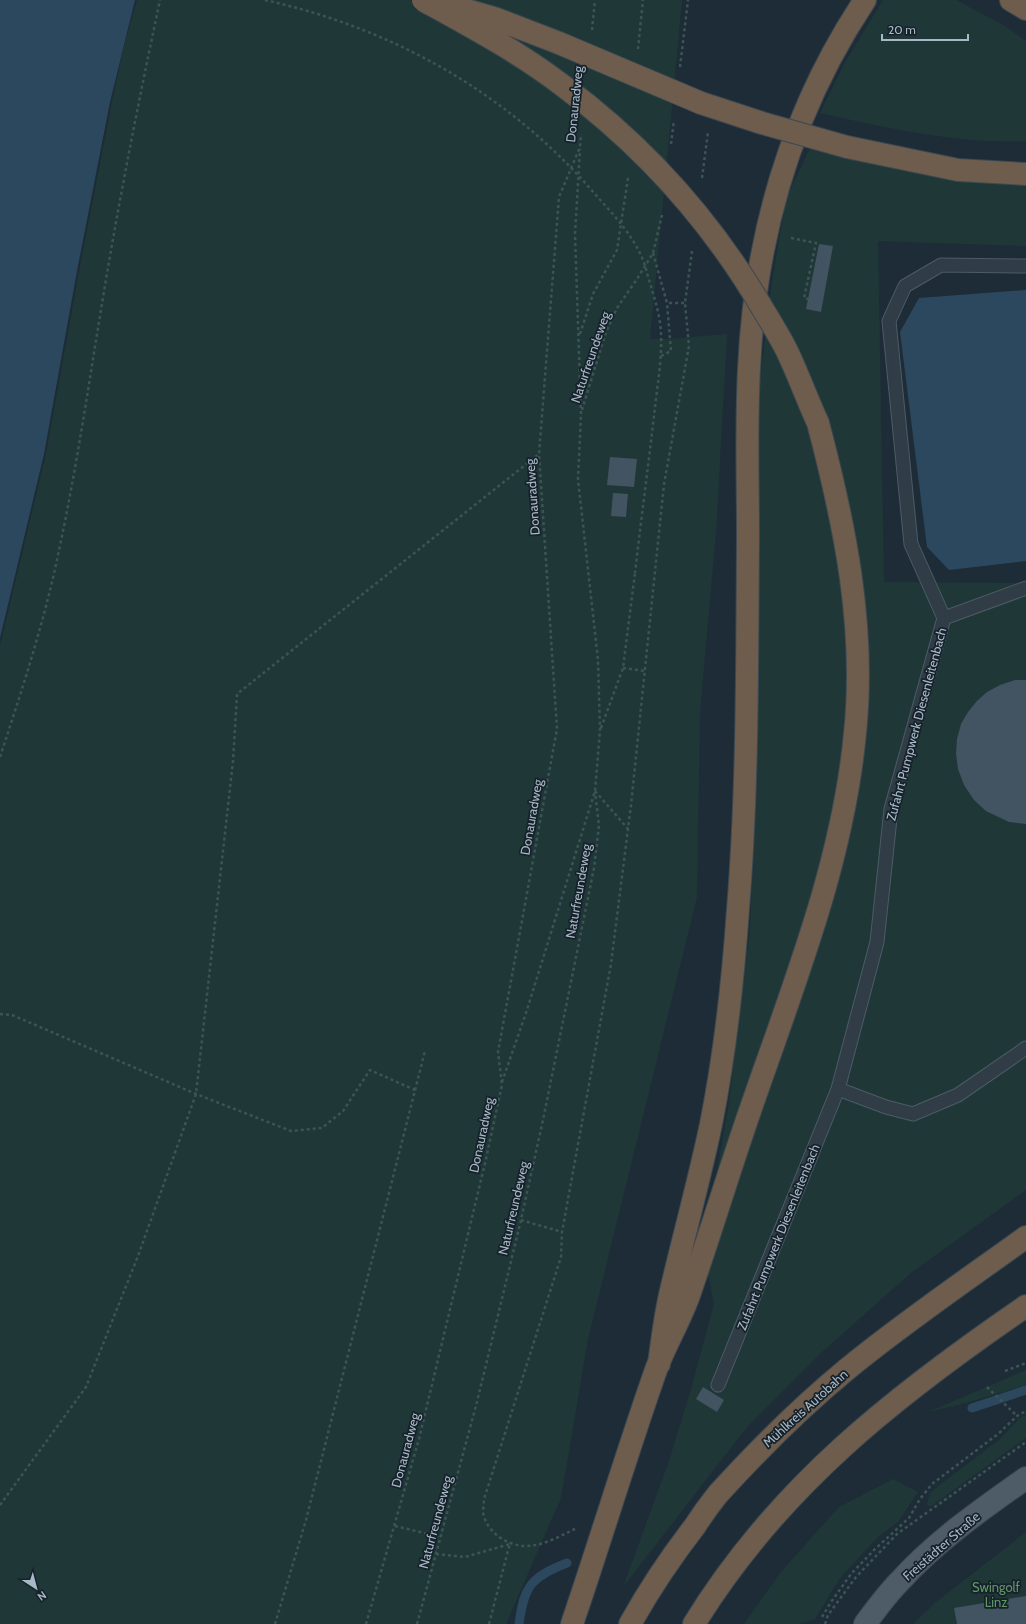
<svg xmlns="http://www.w3.org/2000/svg" width="1026" height="1624" font-family="Cabin,sans-serif">
  <style>
    .green { fill: #1f3837 }
    .water { fill: #2c485e }
    .lines { fill: none; stroke-linecap: round; stroke-linejoin: round }
    .stream { stroke: #2c485e; stroke-width: 9 }
    .building { fill: #425362 }
    .lane-casing { stroke: #4d5b66; stroke-width: 15 }
    .primary-casing { stroke: #3c4954; stroke-width: 24 }
    .highway-casing { stroke: #3b4852; stroke-width: 24 }
    .path { stroke: #3c5554; stroke-width: 2.5; stroke-dasharray: 3 3; stroke-linecap: butt }
    .lane { stroke: #303d47; stroke-width: 13 }
    .primary { stroke: #4e5c68; stroke-width: 22 }
    .highway { stroke: #6e5c4c; stroke-width: 22 }
    .highway-bridge-casing { stroke: #3b4852; stroke-width: 24; stroke-linecap: butt }
    .path-bridge { stroke: #3c5554; stroke-width: 2.5; stroke-dasharray: 3 3; stroke-linecap: butt }
    .highway-bridge { stroke: #6e5c4c; stroke-width: 22 }
    .labels { text-anchor: middle; dominant-baseline: central; stroke-width: 3.5; stroke-linejoin: round; paint-order: stroke }
    .street-label { font-size: 13px; fill: #a9b8c5; stroke: #16222b }
    .park-label { font-size: 13px; fill: #609765; stroke: #16222b }
  </style>
  <rect width="100%" height="100%" fill="#1d2c37"/>
  <path class="green" d="M 137,0 L 682,0 L 650,339 L 668,339 L 727,334 L 716,532 L 700,712 L 697,897 L 588,1339 L 561,1498 L 506,1624 L 0,1624 L 0,646 L 46,454 L 79,272 L 112,102 L 123,50 Z
    M 883,0 L 956,0 L 1005,26 L 1026,41 L 1026,141 C 957,144 887,128 820,113 L 845,62 Z
    M 810,148 L 976,160 L 1026,166 L 1026,246 L 878,241 L 884,582 L 1026,583 L 1026,1190 L 912,1272 L 821,1353 L 747,1427 L 623,1587 L 669,1461 L 691,1389 L 714,1304 L 703,1249 L 729,1103 L 750,929 L 755,818 L 756,751 L 760,381 L 771,288 L 786,199 Z
    M 1026,1370 L 1026,1385 L 966,1403 L 928,1412 Z
    M 1026,1415 L 1026,1438 L 930,1507 L 927,1505 L 930,1493 L 937,1487 L 999,1440 L 1020,1418 Z
    M 893,1479 L 918,1492 L 899,1521 L 877,1538 L 840,1578 L 815,1619 L 799,1624 L 744,1624 L 780,1573 L 839,1507 Z
    M 1026,1532 L 1026,1624 L 913,1624 L 936,1602 Z"/>
  <path class="water" d="M 0,0 L 135,0 L 110,102 L 77,271 L 44,454 L 0,638 Z
    M 1026,290 L 1026,561 L 949,570 L 927,547 L 900,332 L 919,298 Z"/>
  <g class="lines">
    <path class="stream" d="M 972,1408 L 1026,1390
      M 519,1624 C 524,1586 531,1577 567,1563"/>
  </g>
  <path class="building" d="M 819,244 L 833,246 L 821,312 L 806,309 Z
    M 610,457 L 637,459 L 634,487 L 607,485 Z
    M 613,493 L 628,494 L 626,517 L 611,516 Z
    M 1015,680 L 1026,680 L 1026,824 L 1009,822 L 986,811 L 974,800 L 964,785 L 958,769 L 956,754 L 957,739 L 961,724 L 968,712 L 977,701 L 987,692 L 1000,685 Z
    M 703,1387 L 724,1400 L 717,1412 L 696,1399 Z
    M 1026,1596 L 1026,1624 L 957,1624 L 954,1608 Z"/>
  <g class="lines">
    <g class="lane-casing">
      <path id="lane" d="M 944,618 L 1026,588
        M 838,1089 L 886,1107 L 913,1114 L 958,1095 L 1026,1048
        M 718,1385 L 838,1089 L 877,942 L 891,809 L 944,618 L 911,544 L 889,321 L 905,286 L 941,265 L 1026,266"/>
    </g>
    <g class="primary-casing">
      <path id="primary" d="M 865,1624 C 876,1609 887,1594 900,1581 C 936,1541 982,1509 1026,1478"/>
    </g>
    <g class="highway-casing">
      <path id="highway" d="M 1011,0 L 1026,9
        M 847,147 L 958,170 L 1026,174
        M 659,1364 C 662,1341 665,1317 670,1295 C 683,1238 699,1182 711,1124 C 725,1054 733,981 738,909 C 748,785 747,661 748,538 C 748,482 746,425 749,369 C 755,236 791,111 865,0
        M 572,1624 C 601,1539 627,1452 657,1367 C 666,1344 679,1322 688,1298 C 710,1235 729,1171 751,1108 C 793,986 843,863 855,733 C 866,628 845,525 818,423
        M 630,1624 C 649,1590 671,1557 695,1526 C 702,1515 710,1504 718,1494 C 758,1450 800,1408 846,1370 C 903,1323 965,1281 1026,1237
        M 694,1624 C 778,1487 896,1395 1026,1306"/>
    </g>
    <path class="path" d="M 592,30 L 595,0
      M 638,49 L 643,0
      M 680,67 L 688,0
      M 671,144 L 674,120
      M 702,178 L 708,132
      M 791,238 L 816,243 L 804,298 L 808,299
      M 653,253 L 667,303 L 685,303
      M 580,334 L 593,294 L 617,250 L 628,178
      M 661,356 L 671,351 L 667,303
      M 582,410 L 606,332 L 617,308 L 637,279 L 653,253 L 662,215
      M 623,668 L 645,671
      M 601,728 L 623,668 L 635,573
      M 0,757 C 19,699 38,641 52,582 C 77,474 91,365 110,256 C 125,170 142,85 160,0
      M 595,791 L 628,829
      M 0,1014 L 12,1015 L 196,1094 L 291,1131 L 322,1128 L 343,1111 L 370,1070 L 415,1090
      M 502,1082 L 526,1013 L 595,791 L 600,730 L 598,660 L 578,479 L 581,414 L 575,234 L 580,149
      M 521,1220 L 562,1232
      M 1005,1371 L 1026,1363
      M 987,1387 L 1017,1416
      M 0,1505 L 86,1387 L 138,1256 L 196,1094 L 233,761 L 237,694 L 539,454
      M 395,1526 L 441,1537
      M 575,1529 C 560,1536 543,1546 526,1546 C 507,1546 486,1532 483,1512 C 483,1508 484,1503 484,1499 L 561,1257 L 562,1232 L 611,964 L 631,805 L 664,484 L 689,346 L 685,303 L 692,251
      M 436,1554 L 465,1557 L 510,1544
      M 822,1617 L 831,1602 L 851,1574 L 874,1550 L 909,1518 L 920,1499 L 932,1484 L 998,1434 L 1017,1416 L 1026,1411
      M 275,1624 L 306,1520 L 425,1051
      M 366,1624 L 419,1439 L 486,1159 L 502,1085 L 498,1052 L 557,729 L 539,454 L 559,197 L 580,147 L 581,134
      M 417,1624 L 477,1402 L 521,1220 L 543,1120 L 594,868 L 599,825 L 595,792
      M 489,1624 L 510,1543
      M 825,1624 L 828,1615 L 856,1577 L 897,1534 L 1026,1442"/>
    <use href="#lane" class="lane"/>
    <use href="#primary" class="primary"/>
    <use href="#highway" class="highway"/>
    <g class="highway-bridge-casing">
      <path id="highway-bridge" d="M 423,0 C 470,26 519,52 562,85 C 644,146 713,223 764,311 C 772,324 780,337 787,351 C 798,374 807,399 818,423
        M 449,5 L 494,18 L 559,43 L 701,103 L 762,123 L 847,147"/>
    </g>
    <path class="path-bridge" d="M 265,0 C 394,29 508,93 594,193 C 612,213 633,235 643,260 C 646,267 647,275 650,283 C 653,294 657,305 659,317 C 665,347 657,385 654,416 C 648,468 641,520 635,573"/>
    <use href="#highway-bridge" class="highway-bridge"/>
  </g>
  <g class="labels">
    <g class="street-label">
      <text transform="translate(574 104) rotate(-84)">Donauradweg</text>
      <text transform="translate(590 357) rotate(-71)">Naturfreundeweg</text>
      <text transform="translate(532 497) rotate(-94)">Donauradweg</text>
      <text transform="translate(916 724) rotate(-75)">Zufahrt Pumpwerk Diesenleitenbach</text>
      <text transform="translate(531 817) rotate(-80)">Donauradweg</text>
      <text transform="translate(578 891) rotate(-80)">Naturfreundeweg</text>
      <text transform="translate(481 1135) rotate(-78)">Donauradweg</text>
      <text transform="translate(513 1208) rotate(-77)">Naturfreundeweg</text>
      <text transform="translate(778 1237) rotate(-68)">Zufahrt Pumpwerk Diesenleitenbach</text>
      <text transform="translate(805 1408) rotate(-42)">Mühlkreis Autobahn</text>
      <text transform="translate(405 1450) rotate(-75)">Donauradweg</text>
      <text transform="translate(435 1522) rotate(-75)">Naturfreundeweg</text>
      <text transform="translate(941 1546) rotate(-41)">Freistädter Straße</text>
    </g>
    <g class="park-label">
      <text x="996" y="1587">Swingolf<tspan x="996" dy="15">Linz</tspan></text>
    </g>
  </g>
  <g transform="translate(36 1588) rotate(144)" stroke="#16222b" stroke-width="3" paint-order="stroke">
  <path d="M0-3L7 15L0 10L-7 15Z" fill="#a9b8c5"/>
  <text y="-6" font-size="11" font-weight="bold" text-anchor="middle" fill="#a9b8c5">N</text>
  </g>
  <path d="M882 34v6h86v-6" fill="none" stroke="#a9b8c5" stroke-width="2"/>
  <text x="888" y="34" font-size="12" fill="#a9b8c5" stroke="#16222b" stroke-width="3" paint-order="stroke">20 m</text>
</svg>
